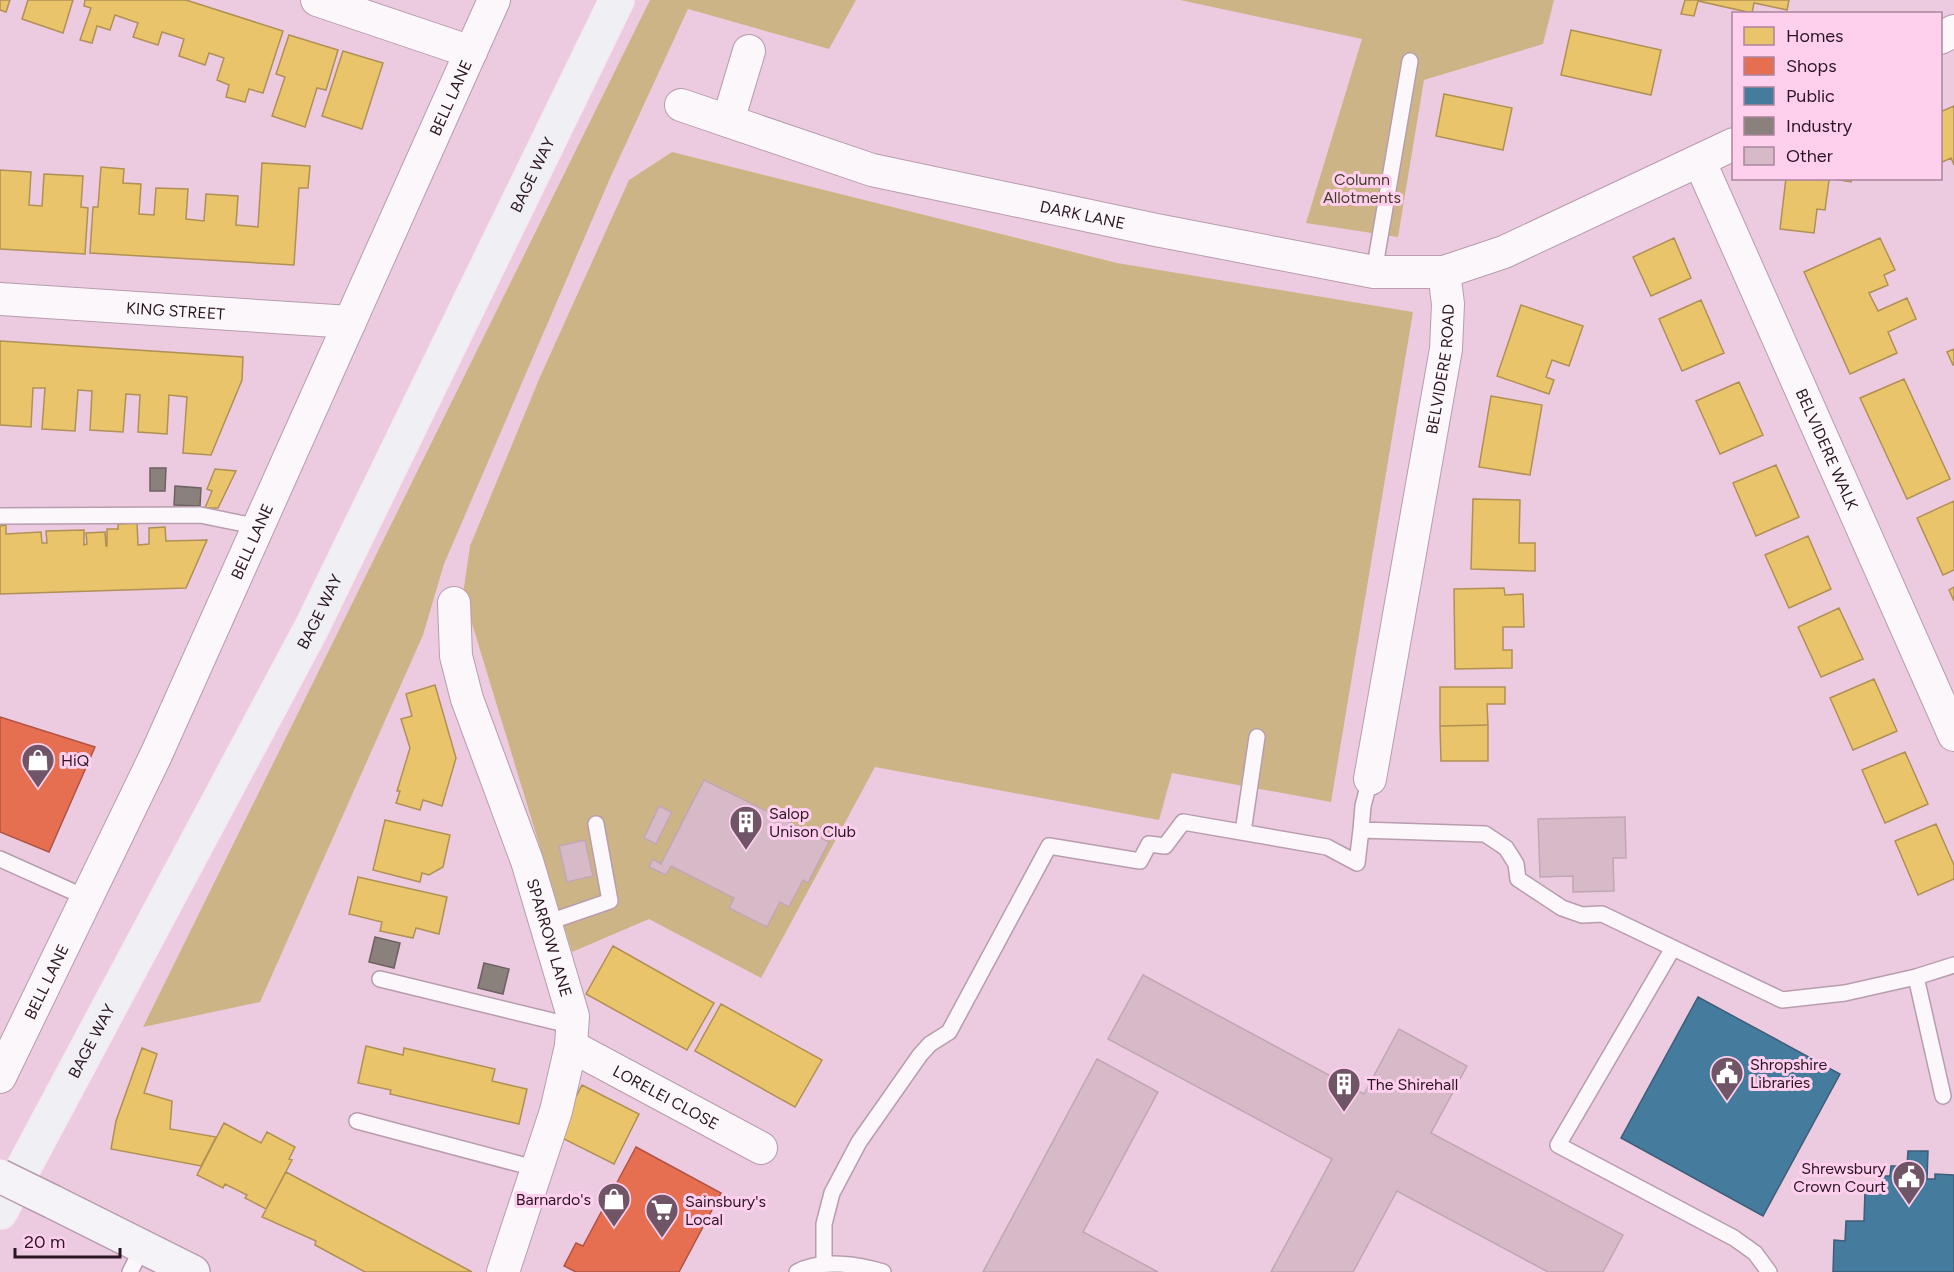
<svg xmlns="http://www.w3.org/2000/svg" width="1954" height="1272" font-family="Figtree,sans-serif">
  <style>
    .green { fill: #cdb487 }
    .homes { fill: #e9c46a; stroke: #b09055; stroke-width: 1.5 }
    .shops { fill: #e76f51; stroke: #af5444; stroke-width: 1.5 }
    .public { fill: #457b9d; stroke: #3d5d79; stroke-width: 1.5 }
    .industry { fill: #8a817c; stroke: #6e6162; stroke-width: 1.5 }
    .building { fill: #d6bac7; stroke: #c1a6b3; stroke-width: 1.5 }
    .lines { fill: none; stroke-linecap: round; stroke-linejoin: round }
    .lane-casing { stroke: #b79dad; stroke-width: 18 }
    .street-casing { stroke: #b79dad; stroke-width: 34 }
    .secondary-casing { stroke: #b79dad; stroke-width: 36 }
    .primary-casing { stroke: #f6e8f1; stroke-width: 36 }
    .lane { stroke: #fcf7fa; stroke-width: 15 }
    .street { stroke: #fcf7fa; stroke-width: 32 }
    .secondary { stroke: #f5f3f7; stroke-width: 33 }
    .primary { stroke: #efeff4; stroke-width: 33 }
    .secondary-bridge-casing { stroke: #b79dad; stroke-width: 36; stroke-linecap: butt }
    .secondary-bridge { stroke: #f5f3f7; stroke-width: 33 }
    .labels { text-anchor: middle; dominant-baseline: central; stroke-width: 6; stroke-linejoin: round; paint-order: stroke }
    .street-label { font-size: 16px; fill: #2b1624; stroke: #ffcfee }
    .park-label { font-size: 16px; fill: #433f26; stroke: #ffcfee }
    .poi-label { font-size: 16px; fill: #2b1624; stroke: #ffcfee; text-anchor: start }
  </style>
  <rect width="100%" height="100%" fill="#eccbe0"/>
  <path class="green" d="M 650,0 L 856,0 L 829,49 L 688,9 L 611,176 L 444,564 L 423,635 L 260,1002 L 143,1027 Z
    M 1180,0 L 1554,0 L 1543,44 L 1424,80 L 1398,237 L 1306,223 L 1362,39 Z
    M 672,152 L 1117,263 L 1413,312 L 1331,802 L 1172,773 L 1159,820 L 875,767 L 761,978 L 649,919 L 572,952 L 463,594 L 470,546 L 540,377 L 629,180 Z"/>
  <path class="homes" d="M 0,0 L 10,0 L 6,12 L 0,10 Z
    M 28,0 L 73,0 L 63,33 L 22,19 Z
    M 85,0 L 186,0 L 283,31 L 263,93 L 249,89 L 245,102 L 226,97 L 229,85 L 217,80 L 224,58 L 209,53 L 205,65 L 179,56 L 184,39 L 162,32 L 158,45 L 133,37 L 138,23 L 115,15 L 110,30 L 97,26 L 92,43 L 80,40 L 91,8 L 84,6 Z
    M 1685,0 L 1789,0 L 1787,10 L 1754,3 L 1752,13 L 1698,1 L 1694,16 L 1681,14 Z
    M 1571,30 L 1661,50 L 1651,95 L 1561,75 Z
    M 289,35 L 338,50 L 326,90 L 317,88 L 305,127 L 272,116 L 285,77 L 276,74 Z
    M 343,51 L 383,63 L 362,129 L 322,116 Z
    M 1444,94 L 1512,108 L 1503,150 L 1436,136 Z
    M 1954,106 L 1954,165 L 1951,158 L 1940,163 L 1940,112 Z
    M 262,163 L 310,166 L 308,188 L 299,188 L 294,265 L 90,253 L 93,207 L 98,207 L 101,167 L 124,169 L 123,183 L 141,184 L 139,214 L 154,215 L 156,188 L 188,189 L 186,219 L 204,221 L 206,194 L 238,196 L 236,225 L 258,227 Z
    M 0,170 L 31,172 L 29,205 L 42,206 L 44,174 L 83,176 L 81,207 L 88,208 L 85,254 L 0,249 Z
    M 1786,178 L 1829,180 L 1825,210 L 1817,209 L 1814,233 L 1780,229 Z
    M 1829,178 L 1852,178 L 1851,182 Z
    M 1674,238 L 1691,278 L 1651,296 L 1633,257 Z
    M 1880,238 L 1895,270 L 1884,275 L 1888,285 L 1869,293 L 1878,311 L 1907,298 L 1916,319 L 1888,332 L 1897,353 L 1850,374 L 1804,272 Z
    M 1701,300 L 1724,353 L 1682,371 L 1659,319 Z
    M 1521,305 L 1583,326 L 1569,366 L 1552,360 L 1546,377 L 1554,380 L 1549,394 L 1497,376 Z
    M 0,341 L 243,357 L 242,380 L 211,455 L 183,453 L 187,397 L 169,395 L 167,434 L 138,432 L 140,395 L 126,394 L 123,432 L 90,430 L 92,391 L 78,390 L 75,431 L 42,429 L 45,388 L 33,388 L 31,427 L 0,425 Z
    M 1954,349 L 1954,365 L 1953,365 L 1947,352 Z
    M 1904,379 L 1950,479 L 1907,499 L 1860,398 Z
    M 1739,382 L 1763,435 L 1720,454 L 1696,401 Z
    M 1491,396 L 1542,405 L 1530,475 L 1479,467 Z
    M 1776,465 L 1799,517 L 1756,536 L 1733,483 Z
    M 215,469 L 236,471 L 218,508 L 205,508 L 212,491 L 207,489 Z
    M 1473,499 L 1520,500 L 1519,543 L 1535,543 L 1535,571 L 1471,569 Z
    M 1954,501 L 1954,570 L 1943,575 L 1917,518 Z
    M 137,523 L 138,545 L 149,544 L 149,528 L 165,527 L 166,541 L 207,540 L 186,588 L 0,594 L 0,526 L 6,525 L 6,534 L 41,532 L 42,543 L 47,543 L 46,531 L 84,530 L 84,545 L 87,544 L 86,533 L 105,532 L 106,546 L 107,546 L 107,529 L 118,529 L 118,524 Z
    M 1808,536 L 1831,589 L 1789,608 L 1765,555 Z
    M 1954,587 L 1954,601 L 1949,590 Z
    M 1504,588 L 1505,595 L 1523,594 L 1524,627 L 1503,627 L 1503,650 L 1512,650 L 1512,668 L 1455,669 L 1454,589 Z
    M 1839,608 L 1863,659 L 1821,677 L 1798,627 Z
    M 1874,679 L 1897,731 L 1853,750 L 1830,698 Z
    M 435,685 L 456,758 L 442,806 L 423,800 L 420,810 L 396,803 L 400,791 L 397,791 L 410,748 L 401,719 L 412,716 L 406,694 Z
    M 1440,687 L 1505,687 L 1505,704 L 1487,704 L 1488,725 L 1440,726 Z
    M 1488,725 L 1488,761 L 1441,761 L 1440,726 Z
    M 1905,752 L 1928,804 L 1885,823 L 1862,770 Z
    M 385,820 L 450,835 L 443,867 L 429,875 L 422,873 L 420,882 L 373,870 Z
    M 1936,824 L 1954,865 L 1954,879 L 1918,895 L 1895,841 Z
    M 358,877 L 447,897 L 439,934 L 416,928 L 413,938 L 380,931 L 382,922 L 349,914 Z
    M 613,946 L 714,1003 L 687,1050 L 586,994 Z
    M 721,1004 L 822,1060 L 795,1107 L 695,1051 Z
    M 366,1046 L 403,1055 L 404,1048 L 495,1069 L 492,1081 L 527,1089 L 519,1124 L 390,1094 L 391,1090 L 358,1083 Z
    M 142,1048 L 157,1054 L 144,1093 L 172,1101 L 170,1129 L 216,1137 L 201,1166 L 111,1149 L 116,1121 Z
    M 582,1085 L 639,1114 L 614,1164 L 556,1135 Z
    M 224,1123 L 261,1143 L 267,1132 L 295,1147 L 289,1159 L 292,1160 L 266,1209 L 245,1198 L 247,1195 L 225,1184 L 223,1188 L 197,1175 Z
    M 286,1172 L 472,1272 L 365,1272 L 315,1245 L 316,1241 L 262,1217 Z"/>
  <path class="shops" d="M 0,717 L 95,747 L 49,852 L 0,832 Z
    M 636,1147 L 721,1193 L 679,1272 L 576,1272 L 564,1266 L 576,1243 L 583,1246 Z"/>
  <path class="public" d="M 1698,997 L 1840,1074 L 1763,1216 L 1621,1138 Z
    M 1908,1151 L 1928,1151 L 1927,1179 L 1935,1179 L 1935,1174 L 1954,1175 L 1954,1272 L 1833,1272 L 1834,1240 L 1845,1241 L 1846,1221 L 1864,1221 L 1865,1191 L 1881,1191 L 1881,1176 L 1890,1176 L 1891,1166 L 1907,1166 Z"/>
  <path class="industry" d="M 150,468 L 166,468 L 165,491 L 150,491 Z
    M 175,486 L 201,488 L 200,506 L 174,505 Z
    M 375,937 L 400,943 L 394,968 L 369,962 Z
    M 484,963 L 509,969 L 503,994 L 478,988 Z"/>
  <path class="building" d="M 704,780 L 829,842 L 808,883 L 803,880 L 789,907 L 780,902 L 767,927 L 729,908 L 734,898 L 671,866 L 666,875 L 649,867 L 653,859 L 661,864 Z
    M 659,806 L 672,812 L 656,844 L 644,838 Z
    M 1625,817 L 1626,858 L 1613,858 L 1614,891 L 1573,892 L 1573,876 L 1540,877 L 1538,819 Z
    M 585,840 L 593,876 L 567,882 L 559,846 Z
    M 1143,975 L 1364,1094 L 1399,1029 L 1467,1066 L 1431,1133 L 1623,1235 L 1603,1272 L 1548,1272 L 1397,1191 L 1353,1272 L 1271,1272 L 1332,1159 L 1108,1039 Z
    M 1097,1059 L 1158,1092 L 1083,1232 L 1158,1272 L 983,1272 Z"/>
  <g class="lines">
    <g class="lane-casing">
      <path id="lane" d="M 1374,272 L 1410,61
        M 0,516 L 200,515 L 259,527
        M 1361,830 L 1363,806 L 1370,779
        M 1243,832 L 1257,737
        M 0,859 L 87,898
        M 546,923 L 610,901 L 596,824
        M 1673,948 L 1558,1145 L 1734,1238 L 1755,1253 L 1769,1272
        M 1916,977 L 1943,1096
        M 380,979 L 573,1026
        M 357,1121 L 538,1169
        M 824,1264 L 824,1224 L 832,1193 L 859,1142 L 920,1055 L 930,1044 L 949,1032 L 1049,846 L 1140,861 L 1149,844 L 1165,846 L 1183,822 L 1327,847 L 1357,863 L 1361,830 L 1485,834 L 1506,848 L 1516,864 L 1518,879 L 1562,908 L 1582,915 L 1602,914 L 1782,1000 L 1845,993 L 1916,977 L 1954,965
        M 130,1272 L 143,1246
        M 797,1272 C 821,1259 858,1264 883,1272"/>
    </g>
    <g class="street-casing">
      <g id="street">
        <path d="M 317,0 L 471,52"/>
        <path d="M 1940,38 L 1954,31"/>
        <path id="s1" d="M 681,105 L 872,170 L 1156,230 L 1374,272 L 1444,272"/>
        <path d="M 728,121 L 749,51"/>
        <path id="s2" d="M 1700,162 L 1954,735"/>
        <path id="s3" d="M 0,299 L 350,322"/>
        <path id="s4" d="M 454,603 L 456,656 L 467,699 L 527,861 L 573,1016 L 571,1046 L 556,1111 L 503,1272"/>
        <path id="s5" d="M 1370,779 L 1446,349 L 1448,304 L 1444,272 L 1504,252 L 1734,144"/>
        <path id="s6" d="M 571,1046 L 761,1148"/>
        <path id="s7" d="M 0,1077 L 156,755 L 494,0"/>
      </g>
    </g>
    <g class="secondary-casing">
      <path id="secondary" d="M 53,1202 L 193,1272"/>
    </g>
    <g class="primary-casing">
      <g id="primary">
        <path id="s8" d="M 0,1212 L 311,629 L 617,0"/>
      </g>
    </g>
    <use href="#lane" class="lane"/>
    <use href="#street" class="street"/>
    <use href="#secondary" class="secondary"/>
    <use href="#primary" class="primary"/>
    <g class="secondary-bridge-casing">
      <path id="secondary-bridge" d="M 0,1176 L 53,1202"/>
    </g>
    <use href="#secondary-bridge" class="secondary-bridge"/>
  </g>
  <defs>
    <g id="shop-pin" transform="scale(1.725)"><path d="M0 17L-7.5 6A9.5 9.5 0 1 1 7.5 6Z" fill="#6f5566" stroke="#ffcfee"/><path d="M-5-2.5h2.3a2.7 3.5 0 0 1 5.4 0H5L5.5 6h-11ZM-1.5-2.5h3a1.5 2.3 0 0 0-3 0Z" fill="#fff"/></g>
    <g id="building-pin" transform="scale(1.725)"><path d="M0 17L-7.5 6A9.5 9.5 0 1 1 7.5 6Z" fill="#6f5566" stroke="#ffcfee"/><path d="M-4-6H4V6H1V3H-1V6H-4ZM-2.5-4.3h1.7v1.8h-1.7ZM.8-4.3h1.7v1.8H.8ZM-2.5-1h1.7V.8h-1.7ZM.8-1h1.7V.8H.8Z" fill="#fff"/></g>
    <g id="civic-pin" transform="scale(1.725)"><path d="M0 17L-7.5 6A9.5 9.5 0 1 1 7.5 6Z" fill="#6f5566" stroke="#ffcfee"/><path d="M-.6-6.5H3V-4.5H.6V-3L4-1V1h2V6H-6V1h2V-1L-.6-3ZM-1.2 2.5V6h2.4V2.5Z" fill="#fff"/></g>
    <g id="supermarket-pin" transform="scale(1.725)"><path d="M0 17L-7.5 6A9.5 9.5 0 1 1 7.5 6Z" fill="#6f5566" stroke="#ffcfee"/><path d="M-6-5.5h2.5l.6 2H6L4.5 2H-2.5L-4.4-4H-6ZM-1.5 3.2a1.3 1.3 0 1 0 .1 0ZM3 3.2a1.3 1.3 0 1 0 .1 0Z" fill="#fff"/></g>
  </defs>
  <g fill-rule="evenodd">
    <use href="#shop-pin" x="38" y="760"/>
    <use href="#building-pin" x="746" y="822"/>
    <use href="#civic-pin" x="1727" y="1073"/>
    <use href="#building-pin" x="1344" y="1084"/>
    <use href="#civic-pin" x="1909" y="1177"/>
    <use href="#shop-pin" x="614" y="1199"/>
    <use href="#supermarket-pin" x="662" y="1210"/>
  </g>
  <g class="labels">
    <g class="street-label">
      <text stroke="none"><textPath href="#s7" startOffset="1078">BELL LANE</textPath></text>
      <text stroke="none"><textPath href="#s8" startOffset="1166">BAGE WAY</textPath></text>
      <text stroke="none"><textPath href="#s1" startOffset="417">DARK LANE</textPath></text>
      <text stroke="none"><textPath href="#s3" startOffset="176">KING STREET</textPath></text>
      <text stroke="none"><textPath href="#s5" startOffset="416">BELVIDERE ROAD</textPath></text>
      <text stroke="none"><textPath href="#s2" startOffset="314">BELVIDERE WALK</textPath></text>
      <text stroke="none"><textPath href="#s7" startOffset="592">BELL LANE</textPath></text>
      <text stroke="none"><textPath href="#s8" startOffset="680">BAGE WAY</textPath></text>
      <text stroke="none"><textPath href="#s4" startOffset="350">SPARROW LANE</textPath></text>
      <text stroke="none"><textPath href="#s7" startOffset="106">BELL LANE</textPath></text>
      <text stroke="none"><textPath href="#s8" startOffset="194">BAGE WAY</textPath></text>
      <text stroke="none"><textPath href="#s6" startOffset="108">LORELEI CLOSE</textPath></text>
    </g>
    <g class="park-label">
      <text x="1362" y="179">Column<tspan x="1362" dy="18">Allotments</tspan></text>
    </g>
    <g class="poi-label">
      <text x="61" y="760">HiQ</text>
      <text x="769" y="813">Salop<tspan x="769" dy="18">Unison Club</tspan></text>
      <text x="1750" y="1064">Shropshire<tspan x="1750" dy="18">Libraries</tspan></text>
      <text x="1367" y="1084">The Shirehall</text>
      <text x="1886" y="1168" text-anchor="end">Shrewsbury<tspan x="1886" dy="18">Crown Court</tspan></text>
      <text x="591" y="1199" text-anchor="end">Barnardo's</text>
      <text x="685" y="1201">Sainsbury's<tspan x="685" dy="18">Local</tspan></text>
    </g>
  </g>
  <rect x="1732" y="12" width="210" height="168" fill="#ffcfee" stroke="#aa859d" stroke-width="1.5"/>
  <rect x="1744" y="27" width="30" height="18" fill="#e9c46a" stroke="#aa859d" stroke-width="1.5"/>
  <text x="1786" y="42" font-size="18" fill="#2b1624">Homes</text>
  <rect x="1744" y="57" width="30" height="18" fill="#e76f51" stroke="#aa859d" stroke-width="1.5"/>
  <text x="1786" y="72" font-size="18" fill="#2b1624">Shops</text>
  <rect x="1744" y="87" width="30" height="18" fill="#457b9d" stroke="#aa859d" stroke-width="1.5"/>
  <text x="1786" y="102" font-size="18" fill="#2b1624">Public</text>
  <rect x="1744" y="117" width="30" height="18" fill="#8a817c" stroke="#aa859d" stroke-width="1.5"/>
  <text x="1786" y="132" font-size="18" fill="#2b1624">Industry</text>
  <rect x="1744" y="147" width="30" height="18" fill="#d6bac7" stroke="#aa859d" stroke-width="1.5"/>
  <text x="1786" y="162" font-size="18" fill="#2b1624">Other</text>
  <path d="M15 1248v9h105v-9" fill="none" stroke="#2b1624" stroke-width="3"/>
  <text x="24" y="1248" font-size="18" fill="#2b1624" stroke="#ffcfee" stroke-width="4.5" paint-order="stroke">20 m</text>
</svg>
